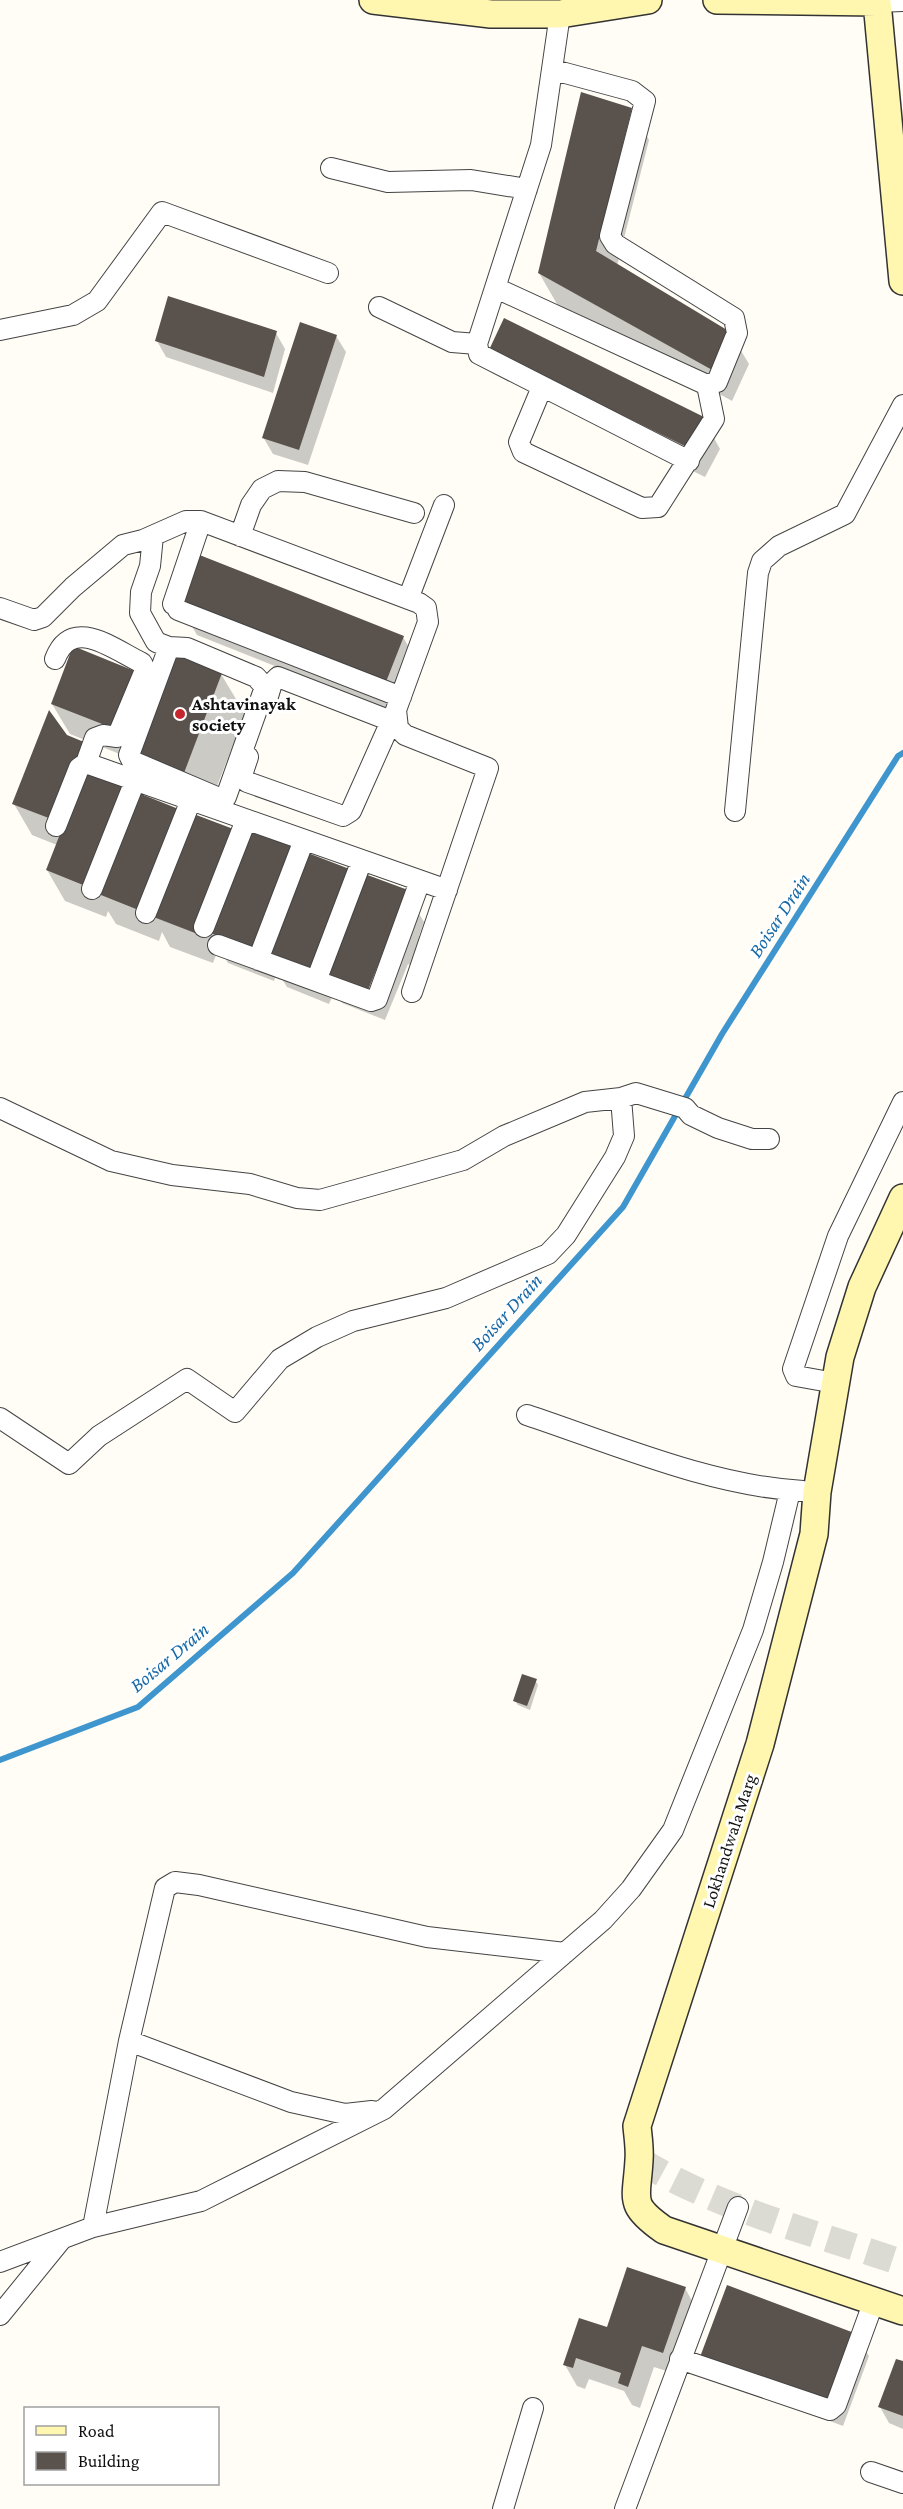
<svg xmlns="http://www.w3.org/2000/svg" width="903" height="2509" font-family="'Crimson Pro',serif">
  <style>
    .shadow { fill: #0003 }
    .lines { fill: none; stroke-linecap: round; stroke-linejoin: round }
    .stream { stroke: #3f96cf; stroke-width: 6 }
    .building { fill: #5a524d }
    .secondary-tunnel { stroke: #dbdad3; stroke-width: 27; stroke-dasharray: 27 14; stroke-linecap: butt }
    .street-casing { stroke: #444; stroke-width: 22 }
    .secondary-casing { stroke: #333; stroke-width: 30 }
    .street { stroke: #fff; stroke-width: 20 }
    .secondary { stroke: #fff6b0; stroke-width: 27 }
    .poi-dot { fill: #c4262e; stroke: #fff; stroke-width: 2 }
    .labels { text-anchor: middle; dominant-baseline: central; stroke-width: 6; stroke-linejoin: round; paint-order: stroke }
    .poi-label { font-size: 18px; font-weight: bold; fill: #111; stroke: #fff; text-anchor: start }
    .street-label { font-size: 18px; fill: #111; stroke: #fff }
    .water-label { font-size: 20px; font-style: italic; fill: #1768a6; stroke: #fff }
  </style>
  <rect width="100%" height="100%" fill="#fffdf5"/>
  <path class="shadow" d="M 631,109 L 649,140 L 617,266 L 731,334 L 749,364 L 732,401 L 557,304 L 539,273 Z
    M 276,333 L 285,349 L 273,393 L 166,357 L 157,341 Z
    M 336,336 L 346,352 L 308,465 L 273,454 L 263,437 Z
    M 490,350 L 703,418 L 720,449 L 705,477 L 508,381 Z
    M 179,604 L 403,637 L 421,668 L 401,716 L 197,635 Z
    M 136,673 L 132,759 L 70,734 L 52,704 Z
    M 221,674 L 245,714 L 207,812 L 163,795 Z
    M 100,777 L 180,811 L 406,892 L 424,922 L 419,936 L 422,941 L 412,966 L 408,964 L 385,1020 L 342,1003 L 335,990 L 329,1004 L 287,987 L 277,971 L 274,981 L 228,963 L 219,947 L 213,963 L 170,947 L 162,932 L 159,941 L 116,924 L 108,911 L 106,917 L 65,901 L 47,870 L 57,845 L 32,835 L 14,804 Z
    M 535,1680 L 538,1685 L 530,1710 L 518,1705 L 515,1701 Z
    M 685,2288 L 697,2310 L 676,2374 L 654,2367 L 640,2408 L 632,2405 L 624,2391 L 589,2379 L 585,2389 L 577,2386 L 565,2365 L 608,2329 Z
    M 856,2335 L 869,2356 L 843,2426 L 714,2378 Z
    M 903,2363 L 903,2429 L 889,2423 L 880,2407 Z"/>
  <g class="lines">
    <path class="stream" d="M 0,1760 L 138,1707 L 293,1573 L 623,1207 L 722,1034 L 898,756 L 903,753"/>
  </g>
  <path class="building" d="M 581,92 L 632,108 L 596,251 L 732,333 L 714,371 L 538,273 Z
    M 168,296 L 277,331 L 264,377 L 155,341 Z
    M 504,318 L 704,417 L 687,447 L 489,350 Z
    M 300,322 L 337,335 L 299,450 L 262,438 Z
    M 197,554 L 404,636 L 384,687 L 177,604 Z
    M 73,646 L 137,672 L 115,729 L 51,704 Z
    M 177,655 L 222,673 L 184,773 L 138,755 Z
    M 49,710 L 67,735 L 84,742 L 54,820 L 12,804 Z
    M 85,770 L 128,787 L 88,887 L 46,870 Z
    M 136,792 L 181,810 L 141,911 L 96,893 Z
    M 191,813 L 236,830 L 195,933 L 151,916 Z
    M 249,829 L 296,848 L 256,951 L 208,932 Z
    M 308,853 L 352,870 L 312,974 L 267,957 Z
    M 362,873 L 408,890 L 368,990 L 323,972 Z
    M 522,1674 L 537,1679 L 527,1706 L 513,1701 Z
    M 627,2267 L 686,2287 L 663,2353 L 642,2346 L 628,2387 L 618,2383 L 621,2373 L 576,2358 L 573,2368 L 563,2365 L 579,2318 L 607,2327 Z
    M 727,2285 L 857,2334 L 830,2406 L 700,2357 Z
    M 896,2359 L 903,2361 L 903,2416 L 878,2407 Z"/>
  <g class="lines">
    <path class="secondary-tunnel" d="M 639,2160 C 719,2209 815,2233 903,2263"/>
    <g class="street-casing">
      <path id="street" d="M 877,2 L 903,1
        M 560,14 L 541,145 L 477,344 L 479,354 L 689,461
        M 331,168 L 388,182 L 471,180 L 527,189
        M 496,288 L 707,385 L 717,382 L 737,333 L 734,318 L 615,244 L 610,236 L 645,101 L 632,91 L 554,70
        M 379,307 L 452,342 L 477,344
        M 0,330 L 73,315 L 97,301 L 162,212 L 328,273
        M 542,387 L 519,442 L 523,452 L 642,508 L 658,507 L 714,419 L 707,385
        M 153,536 L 150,566 L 141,592 L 140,613 L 156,642 L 169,647 L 187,648 L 256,677 L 265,687 L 226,797 L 219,798 L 132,761 L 129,755 L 169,647
        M 240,536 L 251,505 L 262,489 L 278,481 L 305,482 L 414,513
        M 408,599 L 444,505
        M 173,604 L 201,521
        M 0,608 L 34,620 L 43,617 L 73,587 L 123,545 L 143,540 L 186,521 L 201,521 L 419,603 L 426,608 L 428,622 L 396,710 L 398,728 L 405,735 L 488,768 L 412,992
        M 178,610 L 401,697
        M 55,659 C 72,615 113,649 142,663 L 145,670 L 117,737 L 103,735 L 95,738 L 86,763
        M 266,703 L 272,683 L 278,677 L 391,721
        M 248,757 L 242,775 L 247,782 L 343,816 L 351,811 L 396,710
        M 735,811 L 758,573 L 762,561 L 779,546 L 845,514 L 903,405
        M 56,826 L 79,768 L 86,763 L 447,890
        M 92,889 L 135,781
        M 146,913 L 191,800
        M 204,927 L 246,820
        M 218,945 L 371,1001 L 377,999 L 420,881
        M 258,960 L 304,840
        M 316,981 L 362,860
        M 0,1108 L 111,1161 L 172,1175 L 250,1184 L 297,1198 L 320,1200 L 463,1160 L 504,1136 L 585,1102 L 621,1098 L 636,1093 L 685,1108 L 691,1115 L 718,1128 L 752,1139 L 769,1139
        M 835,1383 L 796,1376 L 793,1369 L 838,1236 L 903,1102
        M 527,1415 C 614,1444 711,1486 803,1491
        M 0,1418 L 69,1464 L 99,1436 L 187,1379 L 235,1412 L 280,1359 L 317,1337 L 353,1321 L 446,1298 L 548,1254 L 566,1235 L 615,1157 L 624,1136 L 621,1098
        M 129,2041 L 291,2102 L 345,2114 L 372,2111
        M 93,2227 L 129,2041 L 165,1888 L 175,1882 L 199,1885 L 427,1937 L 565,1953
        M 0,2262 L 93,2227 L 201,2201 L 384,2109 L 603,1920 L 631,1889 L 673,1830 L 753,1630 L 773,1562 L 790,1491
        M 0,2315 L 61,2240
        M 680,2359 L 830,2410 L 836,2405 L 874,2301
        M 871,2472 L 903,2483
        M 503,2509 L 533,2408
        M 625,2509 L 738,2207"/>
    </g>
    <g class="secondary-casing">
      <path id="secondary" d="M 373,0 L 491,14 L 560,14 L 648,0
        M 717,0 L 877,2 L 903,281
        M 903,1198 L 862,1287 L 840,1357 L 817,1492 L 814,1534 L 760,1744 L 637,2126 C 638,2137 640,2149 639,2160 C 637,2200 627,2204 664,2230 L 903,2311"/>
    </g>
    <use href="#street" class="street"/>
    <use href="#secondary" class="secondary"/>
  </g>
  <circle class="poi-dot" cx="180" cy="714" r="6"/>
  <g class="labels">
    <g class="poi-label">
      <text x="192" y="704">Ashtavinayak<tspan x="192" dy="21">society</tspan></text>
    </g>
    <g class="street-label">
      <text transform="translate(729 1841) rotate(-72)">Lokhandwala Marg</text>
    </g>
    <g class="water-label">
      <text transform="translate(779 915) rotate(-57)">Boisar Drain</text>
      <text transform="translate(506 1312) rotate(-48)">Boisar Drain</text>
      <text transform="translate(169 1657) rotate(-40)">Boisar Drain</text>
    </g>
  </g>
  <rect x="24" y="2407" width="195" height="78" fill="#ffffff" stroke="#a0a0a0" stroke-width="1.5"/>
  <rect x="36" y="2426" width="30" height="9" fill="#fff6b0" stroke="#a0a0a0" stroke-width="1.5"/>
  <text x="78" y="2437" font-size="18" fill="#111111">Road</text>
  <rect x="36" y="2452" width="30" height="18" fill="#5a524d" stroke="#a0a0a0" stroke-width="1.5"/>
  <text x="78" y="2467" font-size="18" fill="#111111">Building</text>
</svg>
